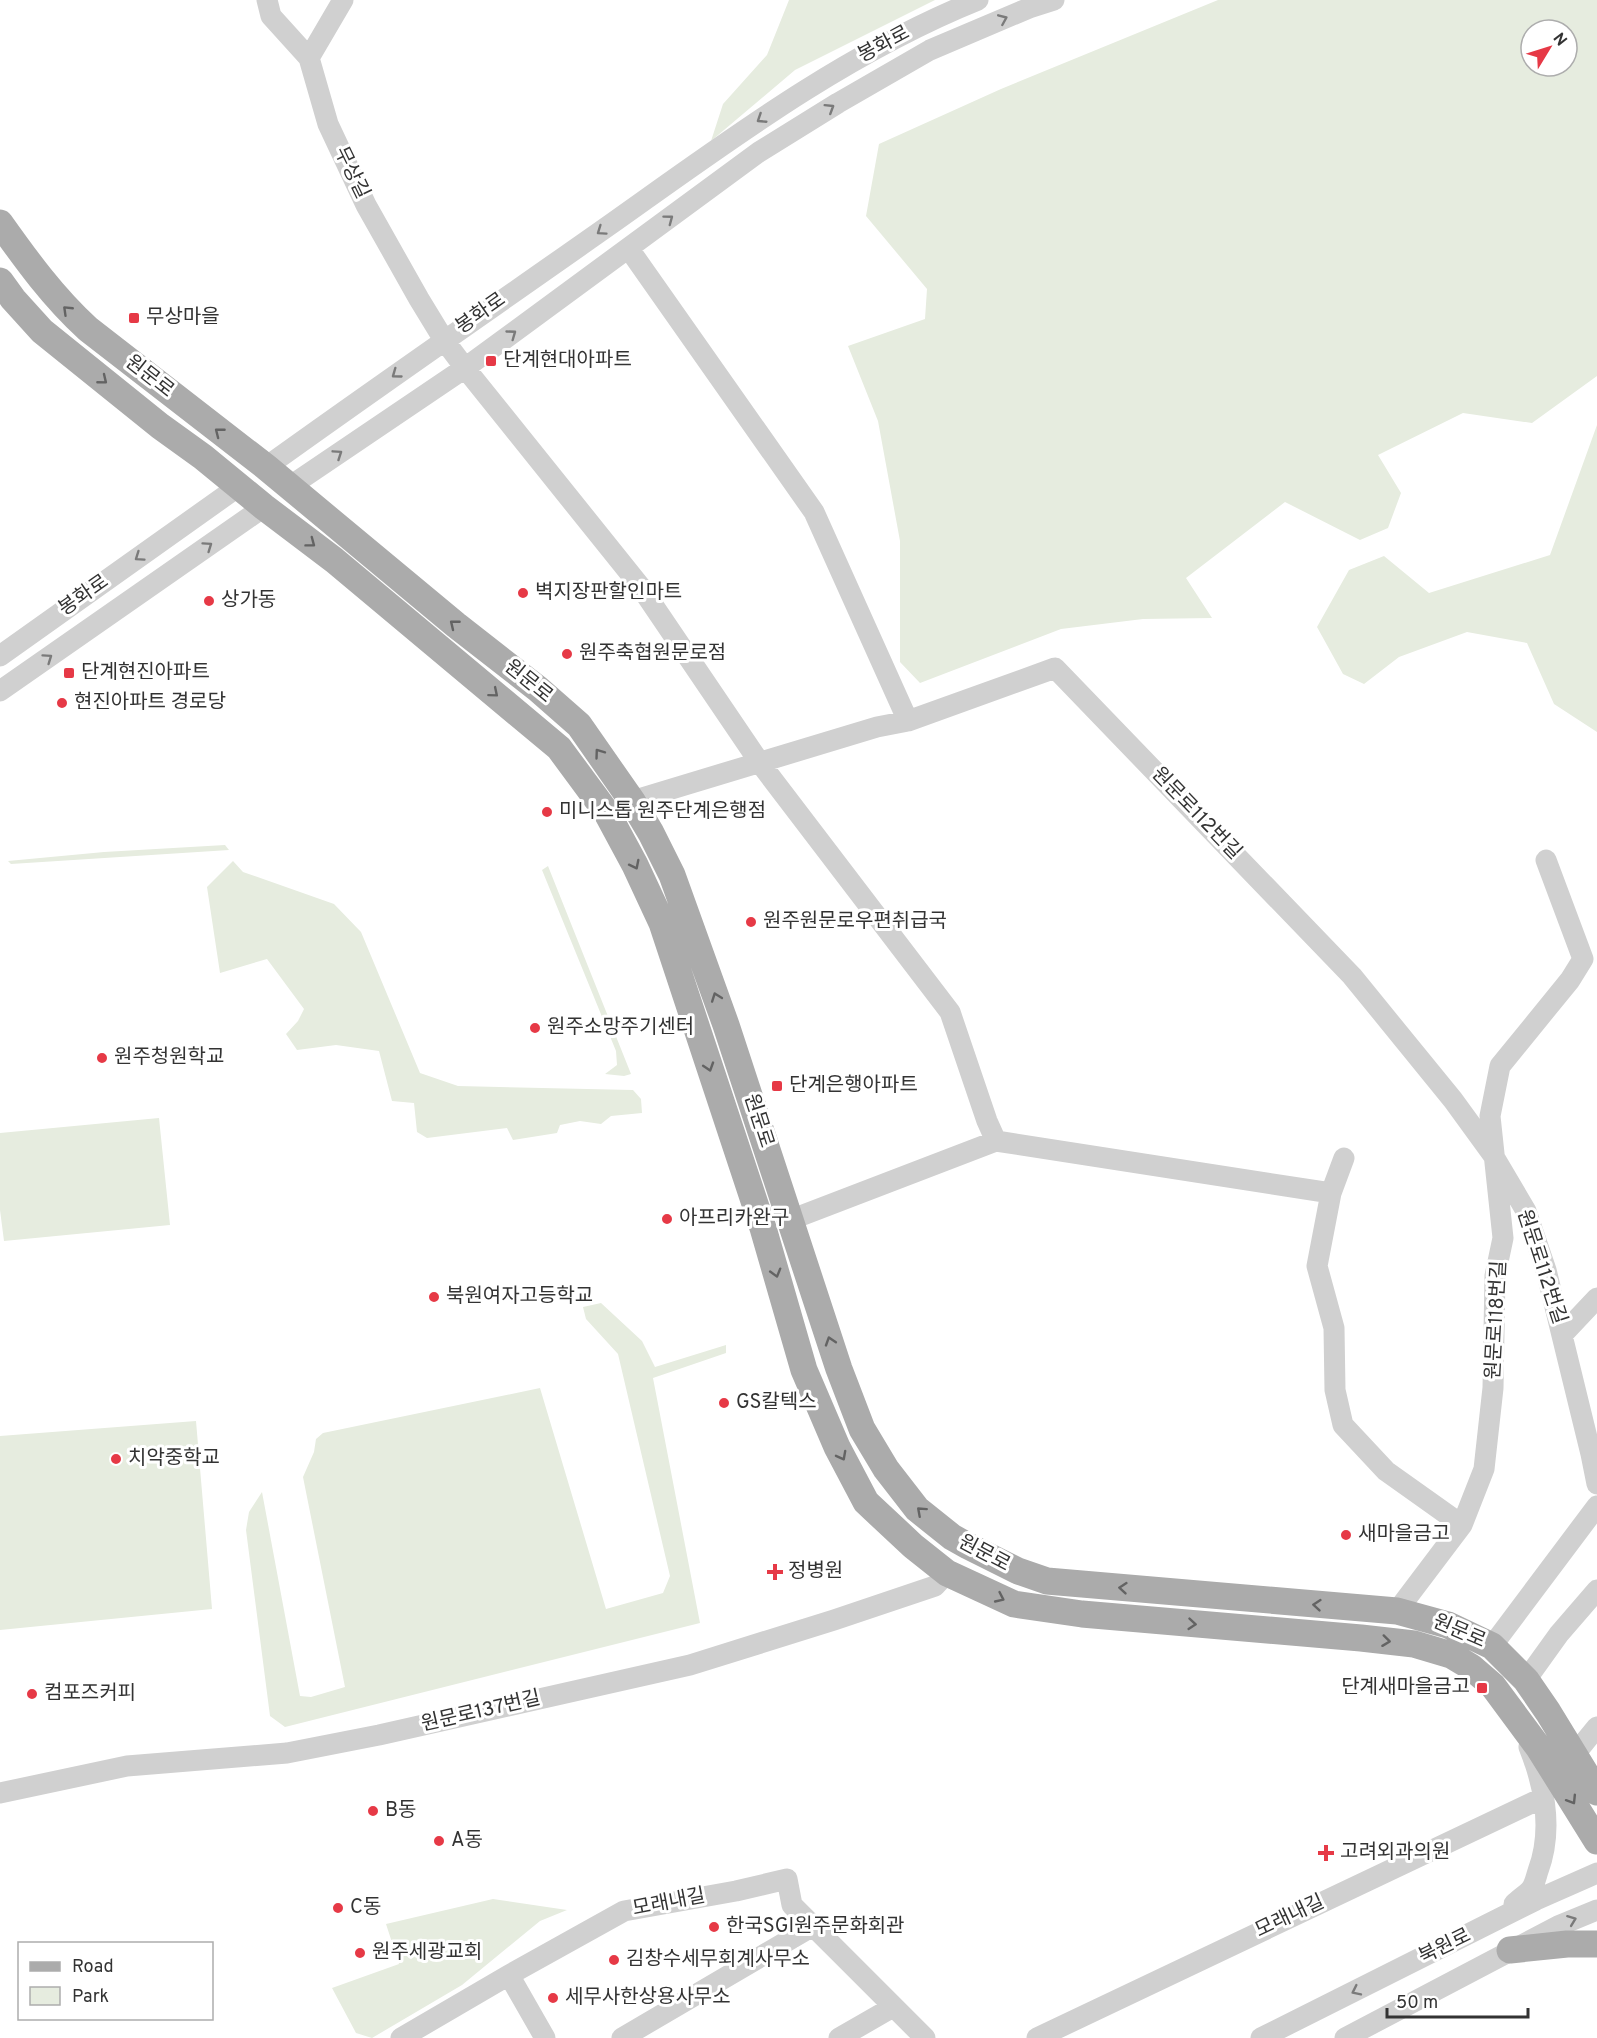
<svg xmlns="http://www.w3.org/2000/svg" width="1597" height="2038" font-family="Overpass,'Noto Sans KR',sans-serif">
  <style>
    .green { fill: #e6ecdf; fill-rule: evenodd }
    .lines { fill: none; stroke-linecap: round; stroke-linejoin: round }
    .minor { stroke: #d0d0d0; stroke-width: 21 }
    .major { stroke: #ababab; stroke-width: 27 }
    .oneway { stroke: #7a7a7a }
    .oneway2 { stroke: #636363 }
    .poi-dot { fill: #e63946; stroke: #fff; stroke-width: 2 }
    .labels { text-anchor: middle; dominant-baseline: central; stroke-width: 6; stroke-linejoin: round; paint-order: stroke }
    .street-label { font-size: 20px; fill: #333; stroke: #fff }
    .poi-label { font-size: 20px; fill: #333; stroke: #fff; text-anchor: start }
  </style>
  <rect width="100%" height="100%" fill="#fff"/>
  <path class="green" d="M 789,0 L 935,0 L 795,70 L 711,141 L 723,104 L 767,55 Z
    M 1218,0 L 1597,0 L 1597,376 L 1532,423 L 1463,413 L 1378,455 L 1401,493 L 1388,528 L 1360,540 L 1285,502 L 1186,578 L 1212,618 L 1143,619 L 1061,629 L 920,683 L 900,662 L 900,541 L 878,421 L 848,346 L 925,319 L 927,289 L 866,216 L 879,144 L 1001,89 ZM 1531,30 L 1567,30 L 1567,66 L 1531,66 Z
    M 1597,425 L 1597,732 L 1554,704 L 1527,643 L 1467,632 L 1399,657 L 1364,684 L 1343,674 L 1317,627 L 1349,570 L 1384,556 L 1429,593 L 1550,555 Z
    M 225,845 L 229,850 L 11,864 L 8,861 L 104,852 Z
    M 233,861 L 243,872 L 334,904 L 361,932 L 420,1073 L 458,1086 L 633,1090 L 641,1099 L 642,1113 L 611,1116 L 601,1124 L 580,1121 L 560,1125 L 557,1133 L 513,1140 L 507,1128 L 427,1138 L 417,1132 L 414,1103 L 392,1101 L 379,1051 L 336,1045 L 297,1050 L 286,1034 L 298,1021 L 304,1009 L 267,959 L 220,973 L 207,887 Z
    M 548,866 L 631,1074 L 624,1076 L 605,1074 L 617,1065 L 616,1051 L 542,870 Z
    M 159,1118 L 170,1225 L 4,1241 L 0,1210 L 0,1133 Z
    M 601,1303 L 642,1341 L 655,1367 L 726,1345 L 726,1353 L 653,1378 L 700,1623 L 285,1727 L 270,1716 L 246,1530 L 249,1512 L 262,1492 L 300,1696 L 311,1697 L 345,1687 L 303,1477 L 314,1452 L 316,1439 L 323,1433 L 540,1388 L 606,1609 L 663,1593 L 670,1576 L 618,1354 L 586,1319 L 583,1307 Z
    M 196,1421 L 212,1609 L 0,1630 L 0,1436 Z
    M 493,1899 L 567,1910 L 540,1921 L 462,1985 L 372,2038 L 356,2033 L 332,1988 L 399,1964 L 386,1924 Z"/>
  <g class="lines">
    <path class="minor" d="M 267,0 L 271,16 L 309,58
      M 343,0 L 309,58 L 328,124 L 366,205 L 419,299 L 444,340 L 465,368 L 640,586 L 760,763 L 950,1012 L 987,1121 L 996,1141
      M 629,249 L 814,512 L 908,721
      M 266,467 C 380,385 496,305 611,224 C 728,141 844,54 978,0
      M 289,487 L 465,368 L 759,152 L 838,103 L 930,50 L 1029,8 L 1054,0
      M 0,656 L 239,486
      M 0,691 L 264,507
      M 632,801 L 877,727 L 908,721 L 1055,668 L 1352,976 L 1453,1100 L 1493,1155 L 1526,1211 L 1546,1270 L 1591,1454 L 1597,1484
      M 1344,1158 L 1331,1193 L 1317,1266 L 1334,1328 L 1335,1390 L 1343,1425 L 1386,1471 L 1462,1525
      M 790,1220 L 996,1141 L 1331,1193
      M 1563,1334 L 1597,1298
      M 1397,1611 L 1462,1525 L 1484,1469 L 1493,1388 L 1495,1276 L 1503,1238 L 1490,1116 L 1500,1066 L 1570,980 L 1583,959 L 1546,860
      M 1492,1646 L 1597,1506
      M 1526,1680 L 1559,1634 L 1597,1590
      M 1579,1749 L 1597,1727
      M 0,1793 L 127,1766 L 287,1753 L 379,1735 L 690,1665 L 834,1620 L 935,1586 L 947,1573
      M 1514,1904 C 1519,1899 1527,1894 1531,1889 C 1535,1884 1536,1877 1538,1871 C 1553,1831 1545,1787 1529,1747
      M 509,1975 L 545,2038
      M 401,2038 L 509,1975 L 624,1911 L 736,1891 L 787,1879 L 792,1905 L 925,2038
      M 622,2038 L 813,1926
      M 839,2038 L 893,2007
      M 1037,2038 L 1544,1797
      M 1261,2038 L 1536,1900 L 1597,1873
      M 1345,2038 L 1558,1926 L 1597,1910"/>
    <path class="major" d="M 0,223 C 27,261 53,297 88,329 L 266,467 L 456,625 L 538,689 L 579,725 L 632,801 L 651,833 L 672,875 L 726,1025 L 839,1369 L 862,1429 L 886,1469 L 917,1509 L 952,1537 L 968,1546 L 1018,1571 L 1047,1581 L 1397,1611 L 1448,1625 L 1492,1646 L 1526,1680 L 1548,1712 L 1597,1792
      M 0,281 L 13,299 L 42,331 L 160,426 L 203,457 L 264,507 L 334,560 L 559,748 L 607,813 L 635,865 L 662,923 L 763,1228 L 804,1370 L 837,1447 L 866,1502 L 913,1546 L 947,1573 L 1014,1604 L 1082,1614 L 1361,1638 L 1414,1644 L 1451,1655 L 1471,1667 L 1493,1686 L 1539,1748 L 1597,1841
      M 1510,1950 L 1567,1944 L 1597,1944"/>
  </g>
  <defs><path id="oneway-chevron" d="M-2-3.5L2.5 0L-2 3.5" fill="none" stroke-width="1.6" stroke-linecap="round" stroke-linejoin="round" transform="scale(1.5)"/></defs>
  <g class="oneway">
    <use href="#oneway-chevron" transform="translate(1003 19) rotate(-23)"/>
    <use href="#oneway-chevron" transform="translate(830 108) rotate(-32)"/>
    <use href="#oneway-chevron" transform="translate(761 119) rotate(147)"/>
    <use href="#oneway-chevron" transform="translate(669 219) rotate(-37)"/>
    <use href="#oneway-chevron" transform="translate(601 231) rotate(145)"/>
    <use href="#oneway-chevron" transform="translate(512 334) rotate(-36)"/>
    <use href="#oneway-chevron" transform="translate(396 374) rotate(144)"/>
    <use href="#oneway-chevron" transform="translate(338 454) rotate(-34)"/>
    <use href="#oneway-chevron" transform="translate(208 546) rotate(-35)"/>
    <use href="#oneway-chevron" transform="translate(139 557) rotate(145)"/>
    <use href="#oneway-chevron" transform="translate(48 658) rotate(-35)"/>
    <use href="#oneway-chevron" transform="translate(1572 1920) rotate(-21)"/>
    <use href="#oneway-chevron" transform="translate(1356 1991) rotate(154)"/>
  </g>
  <g class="oneway2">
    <use href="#oneway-chevron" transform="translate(67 310) rotate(-136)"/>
    <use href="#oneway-chevron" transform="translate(103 380) rotate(39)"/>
    <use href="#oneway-chevron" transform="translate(219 432) rotate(-142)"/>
    <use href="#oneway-chevron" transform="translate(311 543) rotate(37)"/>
    <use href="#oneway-chevron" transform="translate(454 624) rotate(-141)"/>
    <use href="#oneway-chevron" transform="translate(494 693) rotate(40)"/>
    <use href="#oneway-chevron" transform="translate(599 753) rotate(-126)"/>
    <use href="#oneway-chevron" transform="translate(635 865) rotate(63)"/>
    <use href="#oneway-chevron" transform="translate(716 997) rotate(-110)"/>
    <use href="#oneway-chevron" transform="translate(709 1067) rotate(72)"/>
    <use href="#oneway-chevron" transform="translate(776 1273) rotate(74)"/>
    <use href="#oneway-chevron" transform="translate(830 1341) rotate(-108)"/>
    <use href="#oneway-chevron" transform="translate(842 1456) rotate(62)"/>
    <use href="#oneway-chevron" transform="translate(921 1511) rotate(-138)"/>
    <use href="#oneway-chevron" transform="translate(1123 1588) rotate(-175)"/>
    <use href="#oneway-chevron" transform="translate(1000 1598) rotate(25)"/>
    <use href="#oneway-chevron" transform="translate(1317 1605) rotate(-175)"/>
    <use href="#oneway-chevron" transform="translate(1192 1624) rotate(5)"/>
    <use href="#oneway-chevron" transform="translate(1386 1641) rotate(7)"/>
    <use href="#oneway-chevron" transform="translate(1572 1800) rotate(58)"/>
  </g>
  <g class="poi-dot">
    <rect x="128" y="312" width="12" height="12" rx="3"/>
    <rect x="485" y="355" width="12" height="12" rx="3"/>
    <circle cx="523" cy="593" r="6"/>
    <circle cx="209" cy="601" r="6"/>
    <circle cx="567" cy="654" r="6"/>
    <rect x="63" y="667" width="12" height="12" rx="3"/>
    <circle cx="62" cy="703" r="6"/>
    <circle cx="547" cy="812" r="6"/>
    <circle cx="751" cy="922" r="6"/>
    <circle cx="535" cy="1028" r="6"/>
    <circle cx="102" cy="1058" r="6"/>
    <rect x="771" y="1080" width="12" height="12" rx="3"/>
    <circle cx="667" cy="1219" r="6"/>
    <circle cx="434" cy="1297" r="6"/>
    <circle cx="724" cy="1403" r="6"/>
    <circle cx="116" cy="1459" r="6"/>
    <circle cx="1346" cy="1535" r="6"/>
    <path d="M772 1563h6v6h6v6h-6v6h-6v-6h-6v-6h6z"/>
    <rect x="1476" y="1682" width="12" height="12" rx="3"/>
    <circle cx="32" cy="1694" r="6"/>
    <circle cx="373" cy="1811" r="6"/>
    <circle cx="439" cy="1841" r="6"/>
    <path d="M1323 1844h6v6h6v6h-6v6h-6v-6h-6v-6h6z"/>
    <circle cx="338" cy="1908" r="6"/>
    <circle cx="714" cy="1927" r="6"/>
    <circle cx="360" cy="1953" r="6"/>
    <circle cx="614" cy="1960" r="6"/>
    <circle cx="553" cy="1998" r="6"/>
  </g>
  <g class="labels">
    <g class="street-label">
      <text transform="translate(884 45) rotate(-28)">봉화로</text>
      <text transform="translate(351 173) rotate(64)">무상길</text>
      <text transform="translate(481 314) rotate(-35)">봉화로</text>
      <text transform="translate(149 377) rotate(38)">원문로</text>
      <text transform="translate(84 596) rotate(-35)">봉화로</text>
      <text transform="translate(528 682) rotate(39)">원문로</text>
      <text transform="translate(1196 814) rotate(46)">원문로112번길</text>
      <text transform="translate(758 1121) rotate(72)">원문로</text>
      <text transform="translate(1541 1267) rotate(72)">원문로112번길</text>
      <text transform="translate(1497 1320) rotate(-87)">원문로118번길</text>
      <text transform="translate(984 1554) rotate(28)">원문로</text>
      <text transform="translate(1459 1632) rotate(23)">원문로</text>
      <text transform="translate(481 1712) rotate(-13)">원문로137번길</text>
      <text transform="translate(669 1903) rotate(-11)">모래내길</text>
      <text transform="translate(1290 1917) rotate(-25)">모래내길</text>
      <text transform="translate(1445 1947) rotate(-26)">북원로</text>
    </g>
    <g class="poi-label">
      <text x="146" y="318">무상마을</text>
      <text x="503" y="361">단계현대아파트</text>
      <text x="535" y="593">벽지장판할인마트</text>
      <text x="221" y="601">상가동</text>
      <text x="579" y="654">원주축협원문로점</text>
      <text x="81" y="673">단계현진아파트</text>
      <text x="74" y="703">현진아파트 경로당</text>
      <text x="559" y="812">미니스톱 원주단계은행점</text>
      <text x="763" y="922">원주원문로우편취급국</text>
      <text x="547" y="1028">원주소망주기센터</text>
      <text x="114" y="1058">원주청원학교</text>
      <text x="789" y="1086">단계은행아파트</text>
      <text x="679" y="1219">아프리카완구</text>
      <text x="446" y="1297">북원여자고등학교</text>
      <text x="736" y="1403">GS칼텍스</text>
      <text x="128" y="1459">치악중학교</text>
      <text x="1358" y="1535">새마을금고</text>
      <text x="788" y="1572">정병원</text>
      <text x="1470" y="1688" text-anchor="end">단계새마을금고</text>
      <text x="44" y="1694">컴포즈커피</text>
      <text x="385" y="1811">B동</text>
      <text x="451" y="1841">A동</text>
      <text x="1340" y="1853">고려외과의원</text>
      <text x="350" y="1908">C동</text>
      <text x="726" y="1927">한국SGI원주문화회관</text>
      <text x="372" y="1953">원주세광교회</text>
      <text x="626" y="1960">김창수세무회계사무소</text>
      <text x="565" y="1998">세무사한상용사무소</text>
    </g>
  </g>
  <rect x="18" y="1942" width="195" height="78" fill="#ffffff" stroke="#adadad" stroke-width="1.5"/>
  <rect x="30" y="1962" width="30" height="9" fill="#ababab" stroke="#adadad" stroke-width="1.5"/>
  <text x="72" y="1972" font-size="18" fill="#333333">Road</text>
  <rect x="30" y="1987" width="30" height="18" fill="#e6ecdf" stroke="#adadad" stroke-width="1.5"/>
  <text x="72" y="2002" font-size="18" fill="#333333">Park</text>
  <g transform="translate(1549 48) rotate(52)"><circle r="28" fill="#ffffff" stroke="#adadad" stroke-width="1.5"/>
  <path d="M0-4.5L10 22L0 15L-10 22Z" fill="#e63946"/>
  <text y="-9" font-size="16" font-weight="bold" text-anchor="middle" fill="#333333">N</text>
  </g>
  <path d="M1387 2008v9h141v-9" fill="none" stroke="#333333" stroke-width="3"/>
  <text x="1396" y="2008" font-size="18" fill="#333333" stroke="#ffffff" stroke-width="4.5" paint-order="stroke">50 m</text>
</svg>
